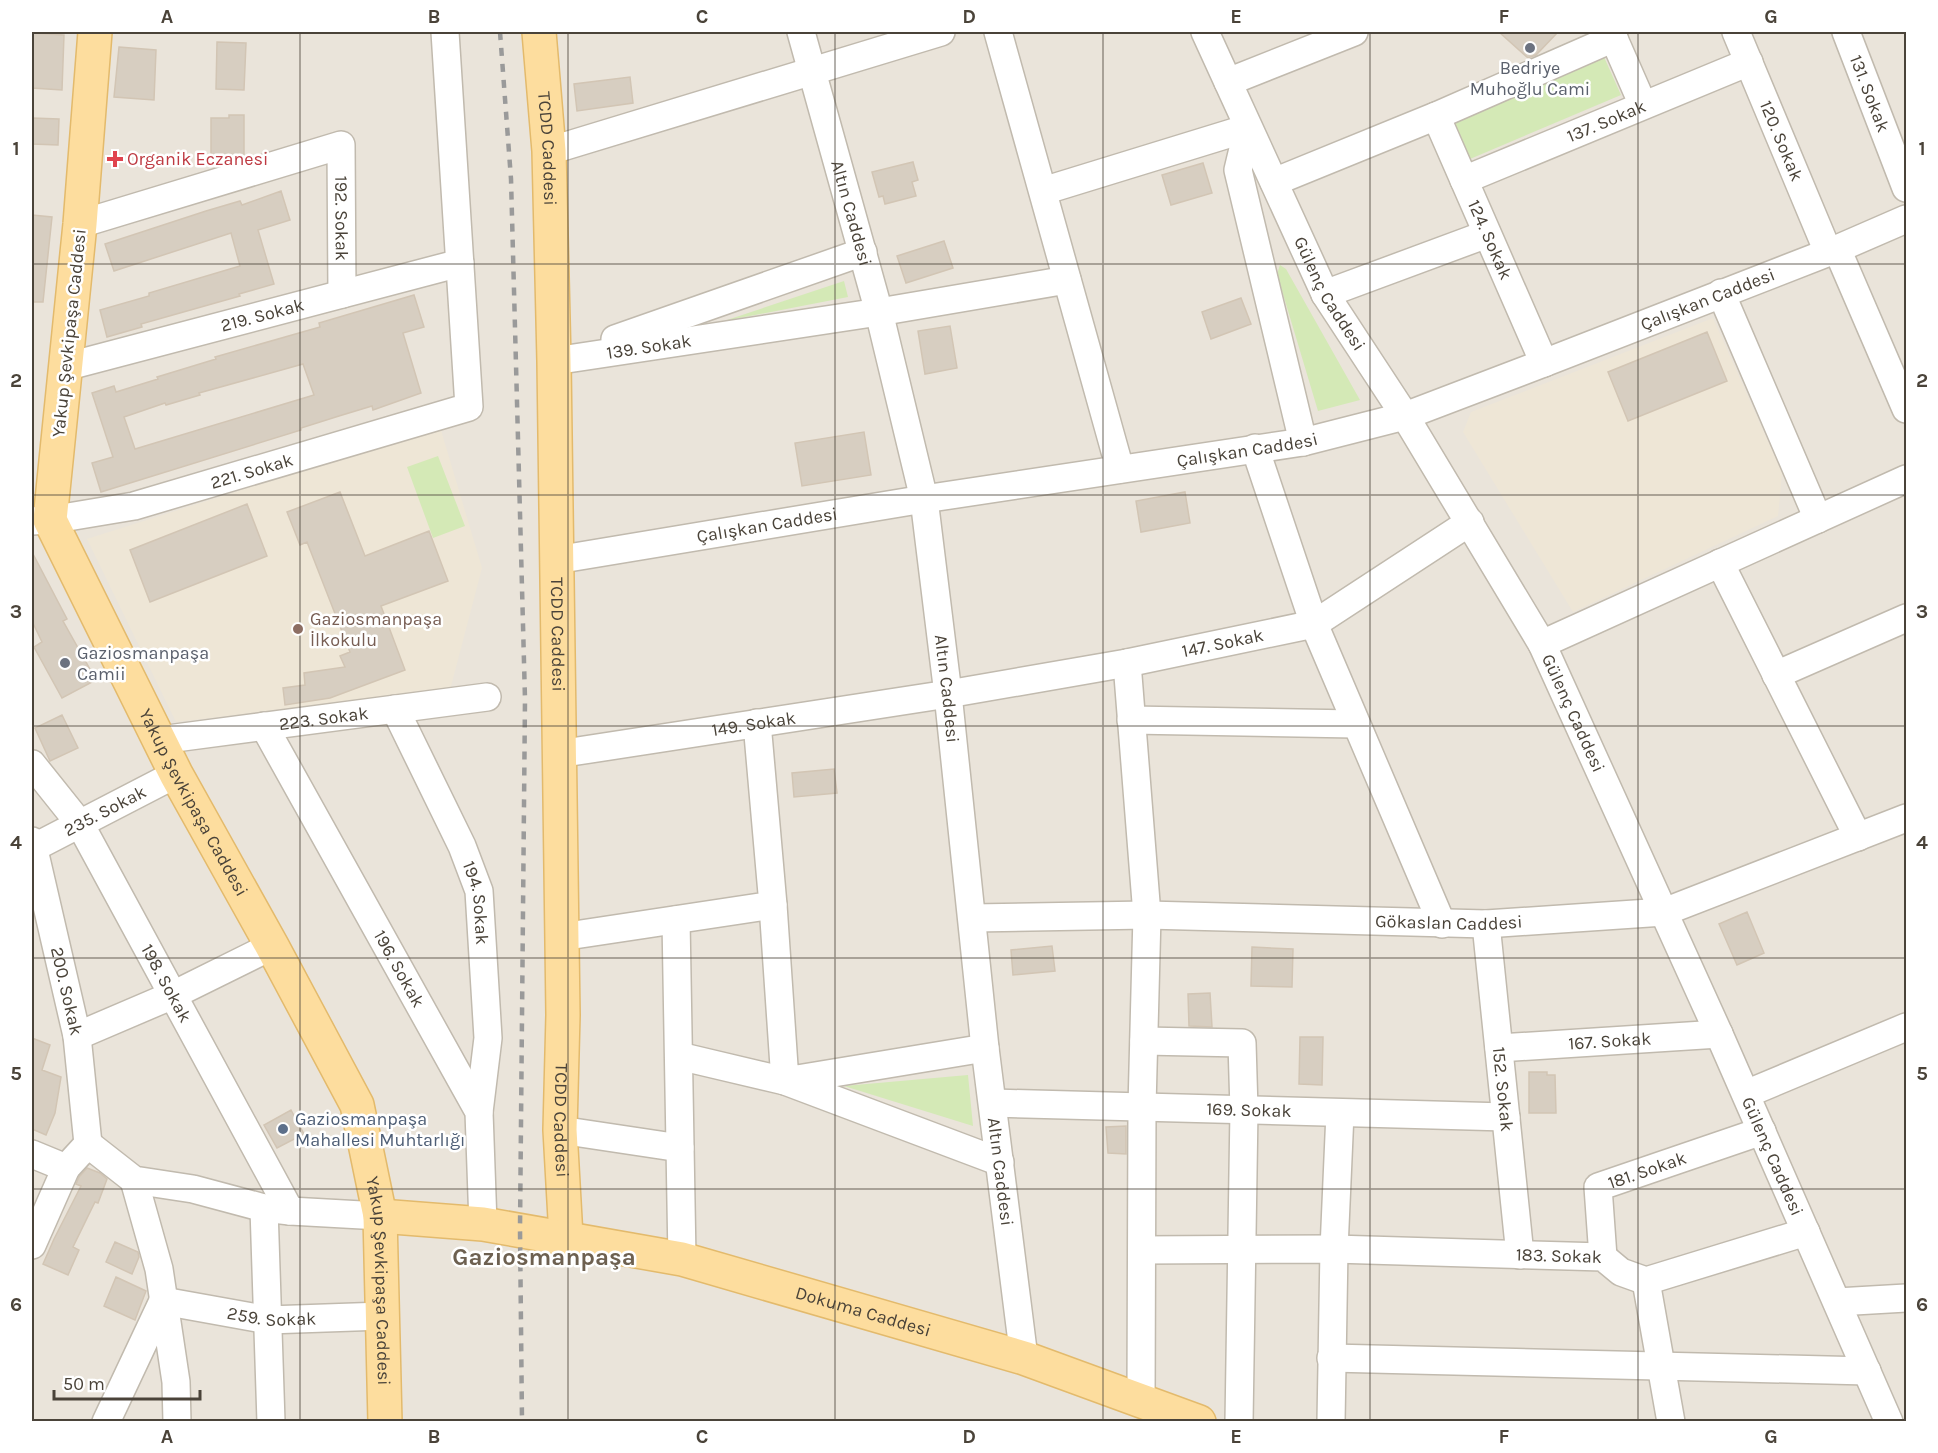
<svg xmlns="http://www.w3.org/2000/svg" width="1938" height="1453" font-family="Karla,sans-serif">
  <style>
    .residential { fill: #eae4da }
    .education { fill: #eee6d6 }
    .green { fill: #d4e9b6 }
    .building { fill: #d7cec1; stroke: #d2c5b4; stroke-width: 1.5; fill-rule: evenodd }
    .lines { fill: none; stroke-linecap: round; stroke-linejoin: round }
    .minor-casing { stroke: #c1baae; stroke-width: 30 }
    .major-casing { stroke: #e3ba6c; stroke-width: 36 }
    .minor { stroke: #fff; stroke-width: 27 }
    .major { stroke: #fddd9e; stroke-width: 33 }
    .rail { stroke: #9a9a9a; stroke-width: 4.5; stroke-dasharray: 8 8; stroke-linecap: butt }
    .grid { fill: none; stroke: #4a4339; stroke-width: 1.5; stroke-opacity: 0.55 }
    .worship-dot { fill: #6b7280; stroke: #fff; stroke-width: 2 }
    .health-dot { fill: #e0444e; stroke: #fff; stroke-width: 2 }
    .education-dot { fill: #8d6e63; stroke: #fff; stroke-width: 2 }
    .service-dot { fill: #5c6f8a; stroke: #fff; stroke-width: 2 }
    .labels { text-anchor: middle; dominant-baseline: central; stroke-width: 5; stroke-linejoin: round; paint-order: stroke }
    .worship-label { font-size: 18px; fill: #5b616d; stroke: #fff }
    .street-label { font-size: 18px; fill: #4a4339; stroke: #fff }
    .health-label { font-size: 18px; fill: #be3a42; stroke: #fff; text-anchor: start }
    .education-label { font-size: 18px; fill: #785e54; stroke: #fff; text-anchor: start }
    .service-label { font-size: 18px; fill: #4e5e75; stroke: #fff; text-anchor: start }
    .district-label { font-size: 24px; font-weight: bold; fill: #6d6050; stroke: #fff }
    .neatline { fill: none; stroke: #4a4339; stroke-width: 2 }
    .grid-label { font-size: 20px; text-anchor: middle; font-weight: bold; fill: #4a4339 }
  </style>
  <rect width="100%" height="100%" fill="#f6f2ec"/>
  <path class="residential" d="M 32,32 L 1906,32 L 1906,1421 L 32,1421 Z"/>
  <path class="education" d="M 1713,318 L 1782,473 L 1778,516 L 1573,612 L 1463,432 L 1471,412 Z
    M 440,427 L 482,568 L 450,690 L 176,722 L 87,539 Z"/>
  <path class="green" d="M 1604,57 L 1621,95 L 1470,159 L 1454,121 Z
    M 1280,265 L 1286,269 L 1360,400 L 1318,411 L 1277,274 Z
    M 844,281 L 848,297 L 724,321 Z
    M 438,456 L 465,526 L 433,538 L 407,467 Z
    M 968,1075 L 973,1126 L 844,1086 Z"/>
  <path class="building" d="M 1499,32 L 1558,32 L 1536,55 L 1528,58 Z
    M 32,33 L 64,35 L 62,90 L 32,88 Z
    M 217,42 L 246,43 L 244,90 L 216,89 Z
    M 119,47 L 156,50 L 154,100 L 114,97 Z
    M 630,77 L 633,103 L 577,111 L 574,84 Z
    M 229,115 L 244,115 L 244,157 L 211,157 L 211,118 L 229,118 Z
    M 32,118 L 59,119 L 58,145 L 32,144 Z
    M 913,162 L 918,180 L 912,182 L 916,196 L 885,204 L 883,196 L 879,197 L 872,172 Z
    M 1203,163 L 1212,193 L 1171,205 L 1162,175 Z
    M 281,191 L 290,220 L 258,230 L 274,284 L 239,294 L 240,296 L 141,324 L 142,327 L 107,337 L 100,310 L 149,296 L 149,293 L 240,266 L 231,233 L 114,271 L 105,244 L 206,211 L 240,201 L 242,205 Z
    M 32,215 L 52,217 L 43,302 L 32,302 Z
    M 944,241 L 953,268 L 906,283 L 897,256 Z
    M 414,295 L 424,327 L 403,333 L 421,393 L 373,410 L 372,406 L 339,416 L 301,428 L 301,430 L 101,492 L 92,463 L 113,457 L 92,393 L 114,386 L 116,392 L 158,379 L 157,377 L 216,359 L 215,357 L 320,327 L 319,323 ZM 303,364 L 314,395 L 135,449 L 124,417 L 165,403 L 166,405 L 200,395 L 199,393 Z
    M 1241,298 L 1251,324 L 1211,339 L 1202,312 Z
    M 950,326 L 957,368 L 925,374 L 918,331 Z
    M 1707,332 L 1727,381 L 1628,421 L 1608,372 Z
    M 864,432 L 871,475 L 802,486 L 795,443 Z
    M 340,492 L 365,556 L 429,531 L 448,581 L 381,606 L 405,670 L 330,698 L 285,705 L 283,688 L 305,685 L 304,673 L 345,667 L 340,656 L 350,652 L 307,542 L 300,545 L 287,512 Z
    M 1185,492 L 1190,523 L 1141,532 L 1136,501 Z
    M 247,504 L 267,556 L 150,602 L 130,550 Z
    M 32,552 L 67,619 L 63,621 L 96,680 L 62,698 L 34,647 L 42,642 L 32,621 Z
    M 62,715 L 78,748 L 50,761 L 35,728 Z
    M 834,769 L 837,793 L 794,797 L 792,773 Z
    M 1747,912 L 1764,953 L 1737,965 L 1719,924 Z
    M 1052,946 L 1055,971 L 1013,975 L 1011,950 Z
    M 1252,947 L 1293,949 L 1292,987 L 1251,986 Z
    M 1210,993 L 1212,1027 L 1189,1026 L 1188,994 Z
    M 1300,1037 L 1323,1037 L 1322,1085 L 1299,1084 Z
    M 32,1038 L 50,1045 L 42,1070 L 61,1077 L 55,1113 L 46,1135 L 32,1129 Z
    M 1529,1072 L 1547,1072 L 1547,1075 L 1555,1075 L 1556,1113 L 1529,1113 Z
    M 291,1110 L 304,1134 L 277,1148 L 264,1125 Z
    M 1126,1126 L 1126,1154 L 1108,1153 L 1106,1127 Z
    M 87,1168 L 100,1173 L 107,1179 L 98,1203 L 95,1202 L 73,1247 L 79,1250 L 68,1275 L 43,1264 L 54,1239 L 81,1186 L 76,1184 L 79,1177 Z
    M 115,1242 L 138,1252 L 139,1257 L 132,1274 L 106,1262 Z
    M 116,1277 L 146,1291 L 135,1320 L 104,1306 Z"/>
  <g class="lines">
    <g class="minor-casing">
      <g id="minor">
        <path id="s1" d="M 801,32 L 879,312 L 924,499 L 948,694 L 985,1048 L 1024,1358"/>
        <path d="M 998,32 L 1120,469"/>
        <path id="s2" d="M 1205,32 L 1325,294 L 1405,416 L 1542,644 L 1719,1034 L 1889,1422"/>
        <path d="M 1611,32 L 1643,105"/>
        <path id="s3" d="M 1736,32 L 1828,252"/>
        <path id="s4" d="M 1846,32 L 1906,188"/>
        <path d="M 1228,82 L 1354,32"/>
        <path id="s5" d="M 1436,116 L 1544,363"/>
        <path d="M 1248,128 L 1238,170 L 1303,442"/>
        <path d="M 549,151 L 941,32"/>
        <path id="s6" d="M 1464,180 L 1749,62"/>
        <path d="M 1274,182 L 1436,116 L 1614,38"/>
        <path d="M 1043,191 L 1248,128"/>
        <path id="s7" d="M 80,224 L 341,145 L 342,294"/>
        <path d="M 1837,249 L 1906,409"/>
        <path d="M 1721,293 L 1818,519"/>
        <path d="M 1325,294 L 1487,234"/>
        <path d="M 615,339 L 863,252"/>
        <path id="s8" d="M 554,361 L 879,312 L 1067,280"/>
        <path id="s9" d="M 65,367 L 460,263"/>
        <path d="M 1255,448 L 1314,624 L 1442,924"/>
        <path id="s10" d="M 32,521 L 50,520 L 134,506 L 469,407 L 445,32"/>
        <path id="s11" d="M 556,560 L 924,499 L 1303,442 L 1405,416 L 1544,363 L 1837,249 L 1906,219"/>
        <path d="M 1720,563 L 1858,837"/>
        <path d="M 1542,644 L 1906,479"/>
        <path d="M 1127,663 L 1147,915 L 1142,1107 L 1141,1402"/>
        <path d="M 1776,675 L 1906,618"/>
        <path id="s12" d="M 395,709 L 462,846 L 479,891 L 488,1038 L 479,1112"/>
        <path d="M 1131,720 L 1355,724"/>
        <path id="s13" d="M 264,726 L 479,1112 L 483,1224"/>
        <path id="s14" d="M 160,740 L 487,697"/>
        <path id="s15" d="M 558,754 L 948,694 L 1127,663 L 1314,624 L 1470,522"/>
        <path id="s16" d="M 32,764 L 80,824 L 290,1211"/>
        <path id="s17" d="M 32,841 L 77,1036 L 88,1144"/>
        <path id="s18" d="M 33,848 L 176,774"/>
        <path d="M 773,905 L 785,1081 L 985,1048"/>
        <path id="s19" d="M 973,918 L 1147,915 L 1486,924 L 1664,912 L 1906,818"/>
        <path d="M 676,920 L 682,1259"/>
        <path id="s20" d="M 1486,924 L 1520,1255"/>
        <path d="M 561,937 L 773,905 L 757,723"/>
        <path d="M 77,1036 L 173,995 L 272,946"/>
        <path d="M 1144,1041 L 1242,1043 L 1244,1110 L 1239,1422"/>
        <path id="s21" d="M 1499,1048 L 1719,1034"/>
        <path d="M 679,1056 L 785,1081 L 1000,1162"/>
        <path d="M 1746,1094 L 1906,1027"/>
        <path id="s22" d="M 993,1103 L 1506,1117"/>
        <path d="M 560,1130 L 680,1148"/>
        <path d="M 88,1144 L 134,1180 L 193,1189 L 264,1208 L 290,1211 L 380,1216"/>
        <path d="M 32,1154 L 66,1168"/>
        <path d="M 134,1180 L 159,1269 L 176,1382 L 177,1422"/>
        <path d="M 264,1208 L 271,1422"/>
        <path d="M 32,1245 L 66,1168 L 88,1144"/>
        <path id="s23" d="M 1142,1250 L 1334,1249 L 1603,1257 L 1621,1272 L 1646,1281 L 1806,1232"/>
        <path id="s24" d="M 1603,1257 L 1598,1187 L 1762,1131"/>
        <path d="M 1646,1281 L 1671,1422"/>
        <path d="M 1837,1302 L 1906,1298"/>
        <path d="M 1331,1358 L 1867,1371"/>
        <path id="s25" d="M 106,1422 L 163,1301 L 268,1320 L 383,1316"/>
        <path d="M 1331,1422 L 1334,1249 L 1340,1113"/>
      </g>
    </g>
    <g class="major-casing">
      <g id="major">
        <path id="s26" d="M 95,32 L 80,224 L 50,520 L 176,774 L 272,946 L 357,1105 L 380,1216 L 385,1422"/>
        <path id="s27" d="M 539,32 L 549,151 L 554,361 L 563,1015 L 560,1130 L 566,1237"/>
        <path id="s28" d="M 380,1216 L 483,1224 L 682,1259 L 1024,1358 L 1199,1422"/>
      </g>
    </g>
    <use href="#minor" class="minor"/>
    <use href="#major" class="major"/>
    <path class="rail" d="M 500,32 L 511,179 L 525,699 L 520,1229 L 522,1422"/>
  </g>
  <path class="grid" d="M 300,32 L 300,1422M 568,32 L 568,1422M 835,32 L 835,1422M 1103,32 L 1103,1422M 1370,32 L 1370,1422M 1638,32 L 1638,1422M 32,264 L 1906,264M 32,495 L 1906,495M 32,726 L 1906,726M 32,958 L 1906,958M 32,1189 L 1906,1189"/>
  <g class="worship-dot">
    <circle cx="1530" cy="48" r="6"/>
    <circle cx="65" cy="663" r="6"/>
  </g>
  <path class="health-dot" d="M112 150h6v6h6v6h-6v6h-6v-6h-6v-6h6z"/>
  <circle class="education-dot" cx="298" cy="629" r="6"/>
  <circle class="service-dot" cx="283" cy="1129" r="6"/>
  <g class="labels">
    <g class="worship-label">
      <text x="1530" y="68">Bedriye<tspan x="1530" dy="21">Muhoğlu Cami</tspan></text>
      <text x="77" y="653" text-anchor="start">Gaziosmanpaşa<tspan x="77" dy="21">Camii</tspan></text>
    </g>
    <g class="street-label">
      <text stroke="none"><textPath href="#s4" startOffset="66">131. Sokak</textPath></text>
      <text stroke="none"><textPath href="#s6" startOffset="154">137. Sokak</textPath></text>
      <text stroke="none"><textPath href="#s3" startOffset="118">120. Sokak</textPath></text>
      <text stroke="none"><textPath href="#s27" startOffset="117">TCDD Caddesi</textPath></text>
      <text stroke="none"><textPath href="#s1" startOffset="188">Altın Caddesi</textPath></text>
      <text stroke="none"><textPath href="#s7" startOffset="346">192. Sokak</textPath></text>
      <text stroke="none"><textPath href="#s5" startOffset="135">124. Sokak</textPath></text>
      <text stroke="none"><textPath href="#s2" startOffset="290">Gülenç Caddesi</textPath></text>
      <text stroke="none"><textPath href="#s11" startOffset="1186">Çalışkan Caddesi</textPath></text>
      <text stroke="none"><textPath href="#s9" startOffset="204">219. Sokak</textPath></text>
      <text transform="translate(69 333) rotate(-84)">Yakup Şevkipaşa Caddesi</text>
      <text stroke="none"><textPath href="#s8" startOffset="96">139. Sokak</textPath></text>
      <text stroke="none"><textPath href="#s11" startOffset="700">Çalışkan Caddesi</textPath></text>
      <text stroke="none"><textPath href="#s10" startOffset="226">221. Sokak</textPath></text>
      <text stroke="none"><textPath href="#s11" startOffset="214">Çalışkan Caddesi</textPath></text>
      <text stroke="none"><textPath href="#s27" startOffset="603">TCDD Caddesi</textPath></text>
      <text stroke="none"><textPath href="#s15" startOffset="674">147. Sokak</textPath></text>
      <text stroke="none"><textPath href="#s1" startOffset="674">Altın Caddesi</textPath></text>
      <text stroke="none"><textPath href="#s2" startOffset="776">Gülenç Caddesi</textPath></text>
      <text stroke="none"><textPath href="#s14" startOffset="165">223. Sokak</textPath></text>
      <text stroke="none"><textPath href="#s15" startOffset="198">149. Sokak</textPath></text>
      <text stroke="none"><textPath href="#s26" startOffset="807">Yakup Şevkipaşa Caddesi</textPath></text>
      <text stroke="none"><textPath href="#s18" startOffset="81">235. Sokak</textPath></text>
      <text stroke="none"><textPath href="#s12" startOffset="212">194. Sokak</textPath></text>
      <text stroke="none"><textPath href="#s19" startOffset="476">Gökaslan Caddesi</textPath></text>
      <text stroke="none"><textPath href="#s13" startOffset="278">196. Sokak</textPath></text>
      <text stroke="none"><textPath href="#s16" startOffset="258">198. Sokak</textPath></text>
      <text stroke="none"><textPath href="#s17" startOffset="154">200. Sokak</textPath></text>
      <text stroke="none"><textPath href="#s21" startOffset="111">167. Sokak</textPath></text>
      <text stroke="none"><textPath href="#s20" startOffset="166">152. Sokak</textPath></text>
      <text stroke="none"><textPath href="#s22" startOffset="256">169. Sokak</textPath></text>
      <text stroke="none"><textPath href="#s27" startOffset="1089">TCDD Caddesi</textPath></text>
      <text stroke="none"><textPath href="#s2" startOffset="1262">Gülenç Caddesi</textPath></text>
      <text stroke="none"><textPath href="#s1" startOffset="1160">Altın Caddesi</textPath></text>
      <text stroke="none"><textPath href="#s24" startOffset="122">181. Sokak</textPath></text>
      <text stroke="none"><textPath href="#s23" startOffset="417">183. Sokak</textPath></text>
      <text stroke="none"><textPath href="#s26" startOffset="1329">Yakup Şevkipaşa Caddesi</textPath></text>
      <text stroke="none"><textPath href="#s28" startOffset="494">Dokuma Caddesi</textPath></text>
      <text stroke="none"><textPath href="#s25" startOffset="244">259. Sokak</textPath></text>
    </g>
    <g class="health-label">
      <text x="127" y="159">Organik Eczanesi</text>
    </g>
    <g class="education-label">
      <text x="310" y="619">Gaziosmanpaşa<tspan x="310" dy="21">İlkokulu</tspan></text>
    </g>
    <g class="service-label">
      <text x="295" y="1119">Gaziosmanpaşa<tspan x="295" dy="21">Mahallesi Muhtarlığı</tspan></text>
    </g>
    <g class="district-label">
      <text x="544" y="1257">Gaziosmanpaşa</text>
    </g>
  </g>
  <rect width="1938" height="1453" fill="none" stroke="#ffffff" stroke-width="66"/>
  <path d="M54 1390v9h146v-9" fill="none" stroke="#4a4339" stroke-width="3"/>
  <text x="63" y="1390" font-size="18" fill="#4a4339" stroke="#ffffff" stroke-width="4.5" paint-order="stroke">50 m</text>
  <rect x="33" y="33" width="1872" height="1387" class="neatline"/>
  <g class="grid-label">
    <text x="167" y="23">A</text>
    <text x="434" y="23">B</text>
    <text x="702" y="23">C</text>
    <text x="969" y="23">D</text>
    <text x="1236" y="23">E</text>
    <text x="1504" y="23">F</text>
    <text x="1771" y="23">G</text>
    <text x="16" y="155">1</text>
    <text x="1922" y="155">1</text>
    <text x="16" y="387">2</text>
    <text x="1922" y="387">2</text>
    <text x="16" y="618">3</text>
    <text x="1922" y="618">3</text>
    <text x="16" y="849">4</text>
    <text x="1922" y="849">4</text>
    <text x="16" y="1080">5</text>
    <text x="1922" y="1080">5</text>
    <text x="16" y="1311">6</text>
    <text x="1922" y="1311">6</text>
    <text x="167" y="1443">A</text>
    <text x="434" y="1443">B</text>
    <text x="702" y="1443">C</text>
    <text x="969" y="1443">D</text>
    <text x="1236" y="1443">E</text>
    <text x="1504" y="1443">F</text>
    <text x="1771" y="1443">G</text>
  </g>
</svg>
